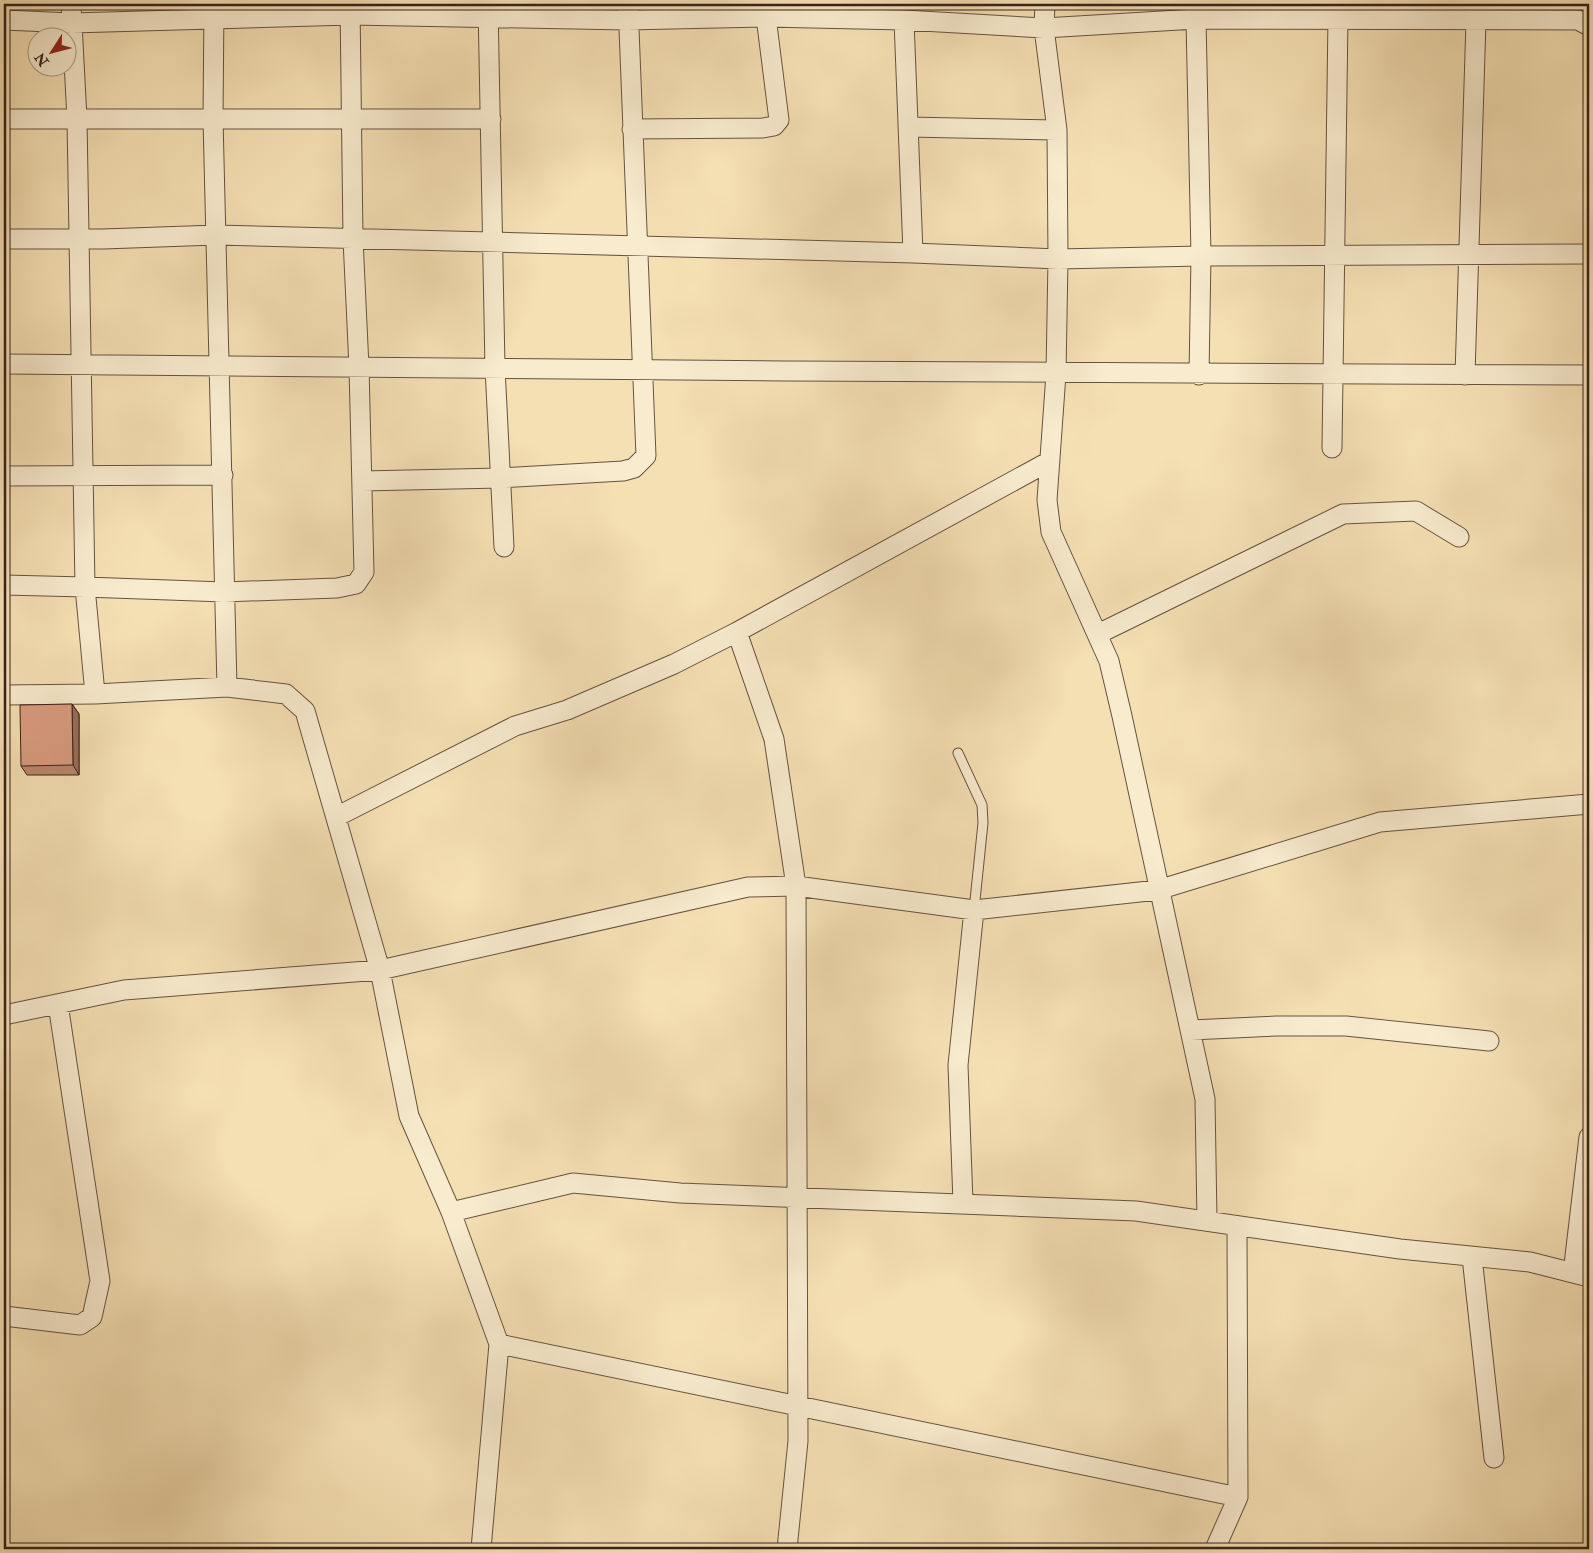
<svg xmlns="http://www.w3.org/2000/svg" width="1593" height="1553" font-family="'IM FELL Double Pica',serif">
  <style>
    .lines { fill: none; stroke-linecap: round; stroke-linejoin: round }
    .service-casing { stroke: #665240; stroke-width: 11 }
    .minor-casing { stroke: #665240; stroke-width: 21 }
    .service { stroke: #f8ebce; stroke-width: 9 }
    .minor { stroke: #f8ebce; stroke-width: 19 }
    .wall { fill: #bc876e; stroke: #372319 }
    .shaded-wall { fill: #996e5a; stroke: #372319 }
    .building { fill: #db9d80; stroke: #372319 }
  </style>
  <rect width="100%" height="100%" fill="#f5e0b4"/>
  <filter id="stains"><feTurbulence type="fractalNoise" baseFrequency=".004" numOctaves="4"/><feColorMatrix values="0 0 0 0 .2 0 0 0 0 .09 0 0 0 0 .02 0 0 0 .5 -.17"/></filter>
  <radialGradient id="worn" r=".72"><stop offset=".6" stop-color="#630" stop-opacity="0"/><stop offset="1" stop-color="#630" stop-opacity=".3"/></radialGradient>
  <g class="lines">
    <g class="service-casing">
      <path id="service" d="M 958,753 L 982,805 L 983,823 L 974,910"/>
    </g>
    <g class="minor-casing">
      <path id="minor" d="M 71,4 L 77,119 L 85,587 L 224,592 L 337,588 L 356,584 L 364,572 L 359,367 L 353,239 L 350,4
        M 214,4 L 213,119 L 227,687
        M 488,4 L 495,368 L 504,547
        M 1045,4 L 1044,28 L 1057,130 L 1058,259 L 1056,374 L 1047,500 L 1051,532 L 1109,661 L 1122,716 L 1205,1099 L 1207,1221
        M 1196,19 L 1201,256 L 1199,375
        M 4,20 L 72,23 L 350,15 L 627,20 L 766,17 L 904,20 L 1044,28 L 1196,19 L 1578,20 L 1589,26
        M 904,20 L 913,253
        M 4,119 L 491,119
        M 908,127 L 1057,130
        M 632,129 L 763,128 L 774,126 L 779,120 L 766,17
        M 4,239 L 103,239 L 216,235 L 913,253 L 1058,259 L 1201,256 L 1589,254
        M 4,364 C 532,369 1061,374 1589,375
        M 1465,375 L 1476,21
        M 1332,448 L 1338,18
        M 4,476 L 223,475
        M 362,481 L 500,478 L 623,471 L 634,468 L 646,456 L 628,4
        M 4,585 L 85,587 L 95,694
        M 737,632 L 774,739 L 796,886 L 798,1441 L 787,1549
        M 1098,634 L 1343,514 L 1416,511 L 1459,537
        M 4,695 L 95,694 L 227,687 L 286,694 L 305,711 L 380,970 L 409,1116 L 451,1212 L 499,1344 L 481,1549
        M 336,817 L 515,726 L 567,710 L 674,664 L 737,632 L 1048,462
        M 4,1015 L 124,990 L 380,970 L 748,887 L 796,886 L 974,910 L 1158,890 L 1380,822 L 1589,804
        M 1191,1030 L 1277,1026 L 1346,1026 L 1489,1041
        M 963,1203 L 958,1065 L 974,910
        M 451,1212 L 573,1183 L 680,1193 L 1136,1211 L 1400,1249 L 1530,1262 L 1589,1277
        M 1472,1257 L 1494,1458
        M 1573,1273 L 1589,1137
        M 4,1316 L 80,1325 L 92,1317 L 100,1281 L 58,1004
        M 499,1344 L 1238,1497
        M 1215,1549 L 1238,1497 L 1237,1226"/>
    </g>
    <use href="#service" class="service"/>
    <use href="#minor" class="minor"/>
  </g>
  <path class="wall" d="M 72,704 L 79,714 L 79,775 L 27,775 L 21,766 Z"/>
  <path class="shaded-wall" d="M 72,704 L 79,714 L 79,775 L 73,765 Z"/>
  <path class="building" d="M 72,704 L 73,765 L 21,766 L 20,705 Z"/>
  <rect width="1593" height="1553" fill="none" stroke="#f5e0b4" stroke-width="20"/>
  <rect x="5" y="5" width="1583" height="1543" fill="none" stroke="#372319" stroke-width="2.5"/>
  <rect x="10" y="10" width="1573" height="1533" fill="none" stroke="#372319"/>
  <g transform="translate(52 52) rotate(234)"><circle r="24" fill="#f8ebce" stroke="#ab9b86"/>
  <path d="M0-4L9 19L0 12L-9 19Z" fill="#8f2418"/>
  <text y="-8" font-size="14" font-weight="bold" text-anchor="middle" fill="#372319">N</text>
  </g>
  <rect width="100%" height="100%" filter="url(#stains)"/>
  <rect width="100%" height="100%" fill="url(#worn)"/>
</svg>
